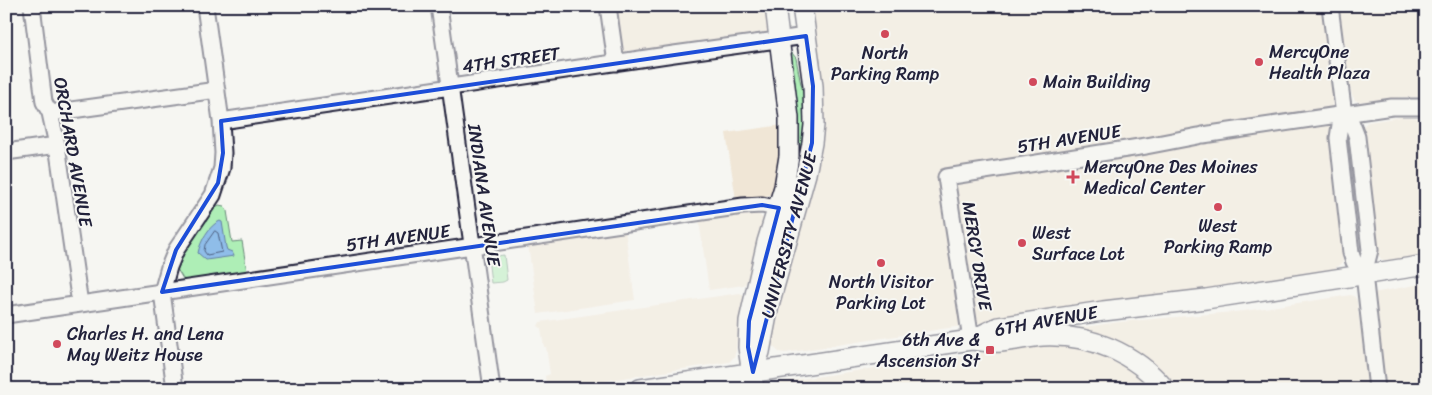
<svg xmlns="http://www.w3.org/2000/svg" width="1432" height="395" font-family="Sriracha,sans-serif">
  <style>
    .built { fill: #f0e6d6 }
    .green { fill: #aeeeb6; stroke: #688878 }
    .water { fill: #8fbde9; stroke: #637fa3 }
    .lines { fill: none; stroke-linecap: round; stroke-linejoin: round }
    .shore { stroke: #4e6081; stroke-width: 1 }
    .minor-casing { stroke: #22223b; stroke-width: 19 }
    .major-casing { stroke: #22223b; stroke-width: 22 }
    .minor { stroke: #f6f6f2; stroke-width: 15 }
    .major { stroke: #f6f6f2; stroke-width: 19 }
    .marked { fill: none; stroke: #1d4ed8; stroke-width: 4; stroke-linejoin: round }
    .poi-dot { fill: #d1495b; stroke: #f6f6f2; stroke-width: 2 }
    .labels { text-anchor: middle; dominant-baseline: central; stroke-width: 4; stroke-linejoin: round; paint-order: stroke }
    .poi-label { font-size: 18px; fill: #22223b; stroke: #f6f6f2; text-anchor: start }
    .street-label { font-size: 18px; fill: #22223b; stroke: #f6f6f2 }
  </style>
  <rect width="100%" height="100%" fill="#f6f6f2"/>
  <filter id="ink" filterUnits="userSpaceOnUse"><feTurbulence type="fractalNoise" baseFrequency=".02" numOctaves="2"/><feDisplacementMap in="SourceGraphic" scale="10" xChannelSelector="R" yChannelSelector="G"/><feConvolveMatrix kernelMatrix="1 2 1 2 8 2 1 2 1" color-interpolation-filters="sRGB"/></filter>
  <g filter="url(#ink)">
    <path class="built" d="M 614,6 L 767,6 L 769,31 L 765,34 L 625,56 L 621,54 Z
      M 808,6 L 1322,6 L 1332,77 L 1333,97 L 1330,136 L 1343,261 L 1335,269 L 785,353 L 779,352 L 771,345 L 770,335 L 810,187 Z
      M 1338,6 L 1426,6 L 1426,97 L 1402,97 L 1359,102 L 1355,100 L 1352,95 L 1347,75 Z
      M 1401,117 L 1426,118 L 1426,255 L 1386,261 L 1381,259 L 1376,252 L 1362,127 L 1368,122 Z
      M 782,125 L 781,159 L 773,194 L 766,196 L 736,200 L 726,133 Z
      M 750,213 L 757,213 L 765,220 L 749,279 L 744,285 L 709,290 L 699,220 Z
      M 625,230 L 635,300 L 538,314 L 528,245 Z
      M 1426,283 L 1426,389 L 1384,389 L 1373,293 Z
      M 740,293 L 743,295 L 743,300 L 738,325 L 736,351 L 734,357 L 729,362 L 551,389 L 546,383 L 545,376 L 550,374 L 546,347 L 544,347 L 541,328 L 538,326 L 540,322 Z
      M 1351,295 L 1355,297 L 1357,301 L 1368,389 L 1173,389 L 1071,329 L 1119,322 L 1244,311 Z
      M 1037,344 L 1069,344 L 1114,357 L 1156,389 L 772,389 L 775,384 L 781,382 Z"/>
    <path class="green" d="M 792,53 L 796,58 L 800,80 L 807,107 L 797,184 L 791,182 L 789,54 Z
      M 219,205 L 224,206 L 227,211 L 232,242 L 242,241 L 247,272 L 190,281 L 183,279 L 177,269 L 177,265 L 186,248 L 214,208 Z
      M 504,255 L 507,280 L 503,282 L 491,283 L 488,257 Z"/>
    <path class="water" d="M 220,221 L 222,222 L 226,247 L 227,250 L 232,252 L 234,256 L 206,260 L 198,253 C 200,242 209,225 220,221 Z"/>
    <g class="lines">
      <path class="shore" d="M 215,231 L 218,233 L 222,252 L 207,255 L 204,251 L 205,245 Z"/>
      <g class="minor-casing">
        <path id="minor" d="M 32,6 L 44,102 L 50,113 L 57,145 L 80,304
          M 439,6 L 492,389
          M 608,6 L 616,63
          M 1330,6 L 1344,115 L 1340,125 L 1338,138 L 1351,253 L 1354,262 L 1364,274
          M 50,113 L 217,90
          M 1344,115 L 1352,124 L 1357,137 L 1370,250 L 1364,274 L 1377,389
          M 221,121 L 674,54 L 806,36
          M 1203,135 L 1392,107 L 1426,107
          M 6,152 L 57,145
          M 6,315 L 743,206 L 762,205 L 789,211
          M 971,340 L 946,177 L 1146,146 L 1198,136
          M 175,389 L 162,292 L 169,267 L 176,250 L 213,195 L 222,168 L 223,153 L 221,121 L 205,6"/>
      </g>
      <g class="major-casing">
        <path id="major" d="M 971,340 C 981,341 991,343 1001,342 C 1015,341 1029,337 1043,336 C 1090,334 1135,353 1165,389
          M 753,371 L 760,352 L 769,305 L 806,174 L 812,143 L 814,125 L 813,86 L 802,6
          M 640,389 L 971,340 L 998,327 L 1103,311 L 1206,299 L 1426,265
          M 754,389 L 748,347 L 749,321 L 767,242 L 784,187 L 789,156 L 789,118 L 775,6"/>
      </g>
      <use href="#minor" class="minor"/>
      <use href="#major" class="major"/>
    </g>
  </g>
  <path d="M0 0H1432V395H0ZM 806,36 L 813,86 L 812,143 L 753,372 L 748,347 L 749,321 L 779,208 L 762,205 L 162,292 L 176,250 L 218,183 L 223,153 L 221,121 Z" fill="#f6f6f2" fill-opacity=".55" fill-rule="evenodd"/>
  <path class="marked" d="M 806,36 L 813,86 L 812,143 L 753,372 L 748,347 L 749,321 L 779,208 L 762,205 L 162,292 L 176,250 L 218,183 L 223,153 L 221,121 Z"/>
  <g class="poi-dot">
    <circle cx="885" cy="34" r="5"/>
    <circle cx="1259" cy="62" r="5"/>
    <circle cx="1033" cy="82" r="5"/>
    <path d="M1070.5 169.5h5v5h5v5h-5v5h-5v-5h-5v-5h5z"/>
    <circle cx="1218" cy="207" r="5"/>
    <circle cx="1022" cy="243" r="5"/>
    <circle cx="881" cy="263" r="5"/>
    <circle cx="57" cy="344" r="5"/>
    <rect x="985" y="345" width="10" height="10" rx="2.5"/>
  </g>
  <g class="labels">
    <g class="poi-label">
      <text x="1269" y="52">MercyOne<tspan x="1269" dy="21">Health Plaza</tspan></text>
      <text x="885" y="53" text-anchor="middle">North<tspan x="885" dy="21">Parking Ramp</tspan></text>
      <text x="1043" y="82">Main Building</text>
      <text x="1084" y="167">MercyOne Des Moines<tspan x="1084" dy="21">Medical Center</tspan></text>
      <text x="1218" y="226" text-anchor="middle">West<tspan x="1218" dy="21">Parking Ramp</tspan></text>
      <text x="1032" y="233">West<tspan x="1032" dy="21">Surface Lot</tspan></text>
      <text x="881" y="282" text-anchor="middle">North Visitor<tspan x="881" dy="21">Parking Lot</tspan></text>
      <text x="67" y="334">Charles H. and Lena<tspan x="67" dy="21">May Weitz House</tspan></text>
      <text x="980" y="340" text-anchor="end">6th Ave &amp;<tspan x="980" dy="21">Ascension St</tspan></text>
    </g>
    <g class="street-label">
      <text transform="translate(511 60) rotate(-8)">4TH STREET</text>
      <text transform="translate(1069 139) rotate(-9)">5TH AVENUE</text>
      <text transform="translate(73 152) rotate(80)">ORCHARD AVENUE</text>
      <text transform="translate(484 195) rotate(82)">INDIANA AVENUE</text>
      <text transform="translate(789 235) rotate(-75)">UNIVERSITY AVENUE</text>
      <text transform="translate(398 238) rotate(-8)">5TH AVENUE</text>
      <text transform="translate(977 256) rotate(81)">MERCY DRIVE</text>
      <text transform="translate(1046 321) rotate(-10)">6TH AVENUE</text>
    </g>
  </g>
  <rect width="1432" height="395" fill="none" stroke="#f6f6f2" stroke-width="25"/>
  <rect x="12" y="12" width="1407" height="370" fill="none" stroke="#22223b" stroke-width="2" filter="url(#ink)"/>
</svg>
